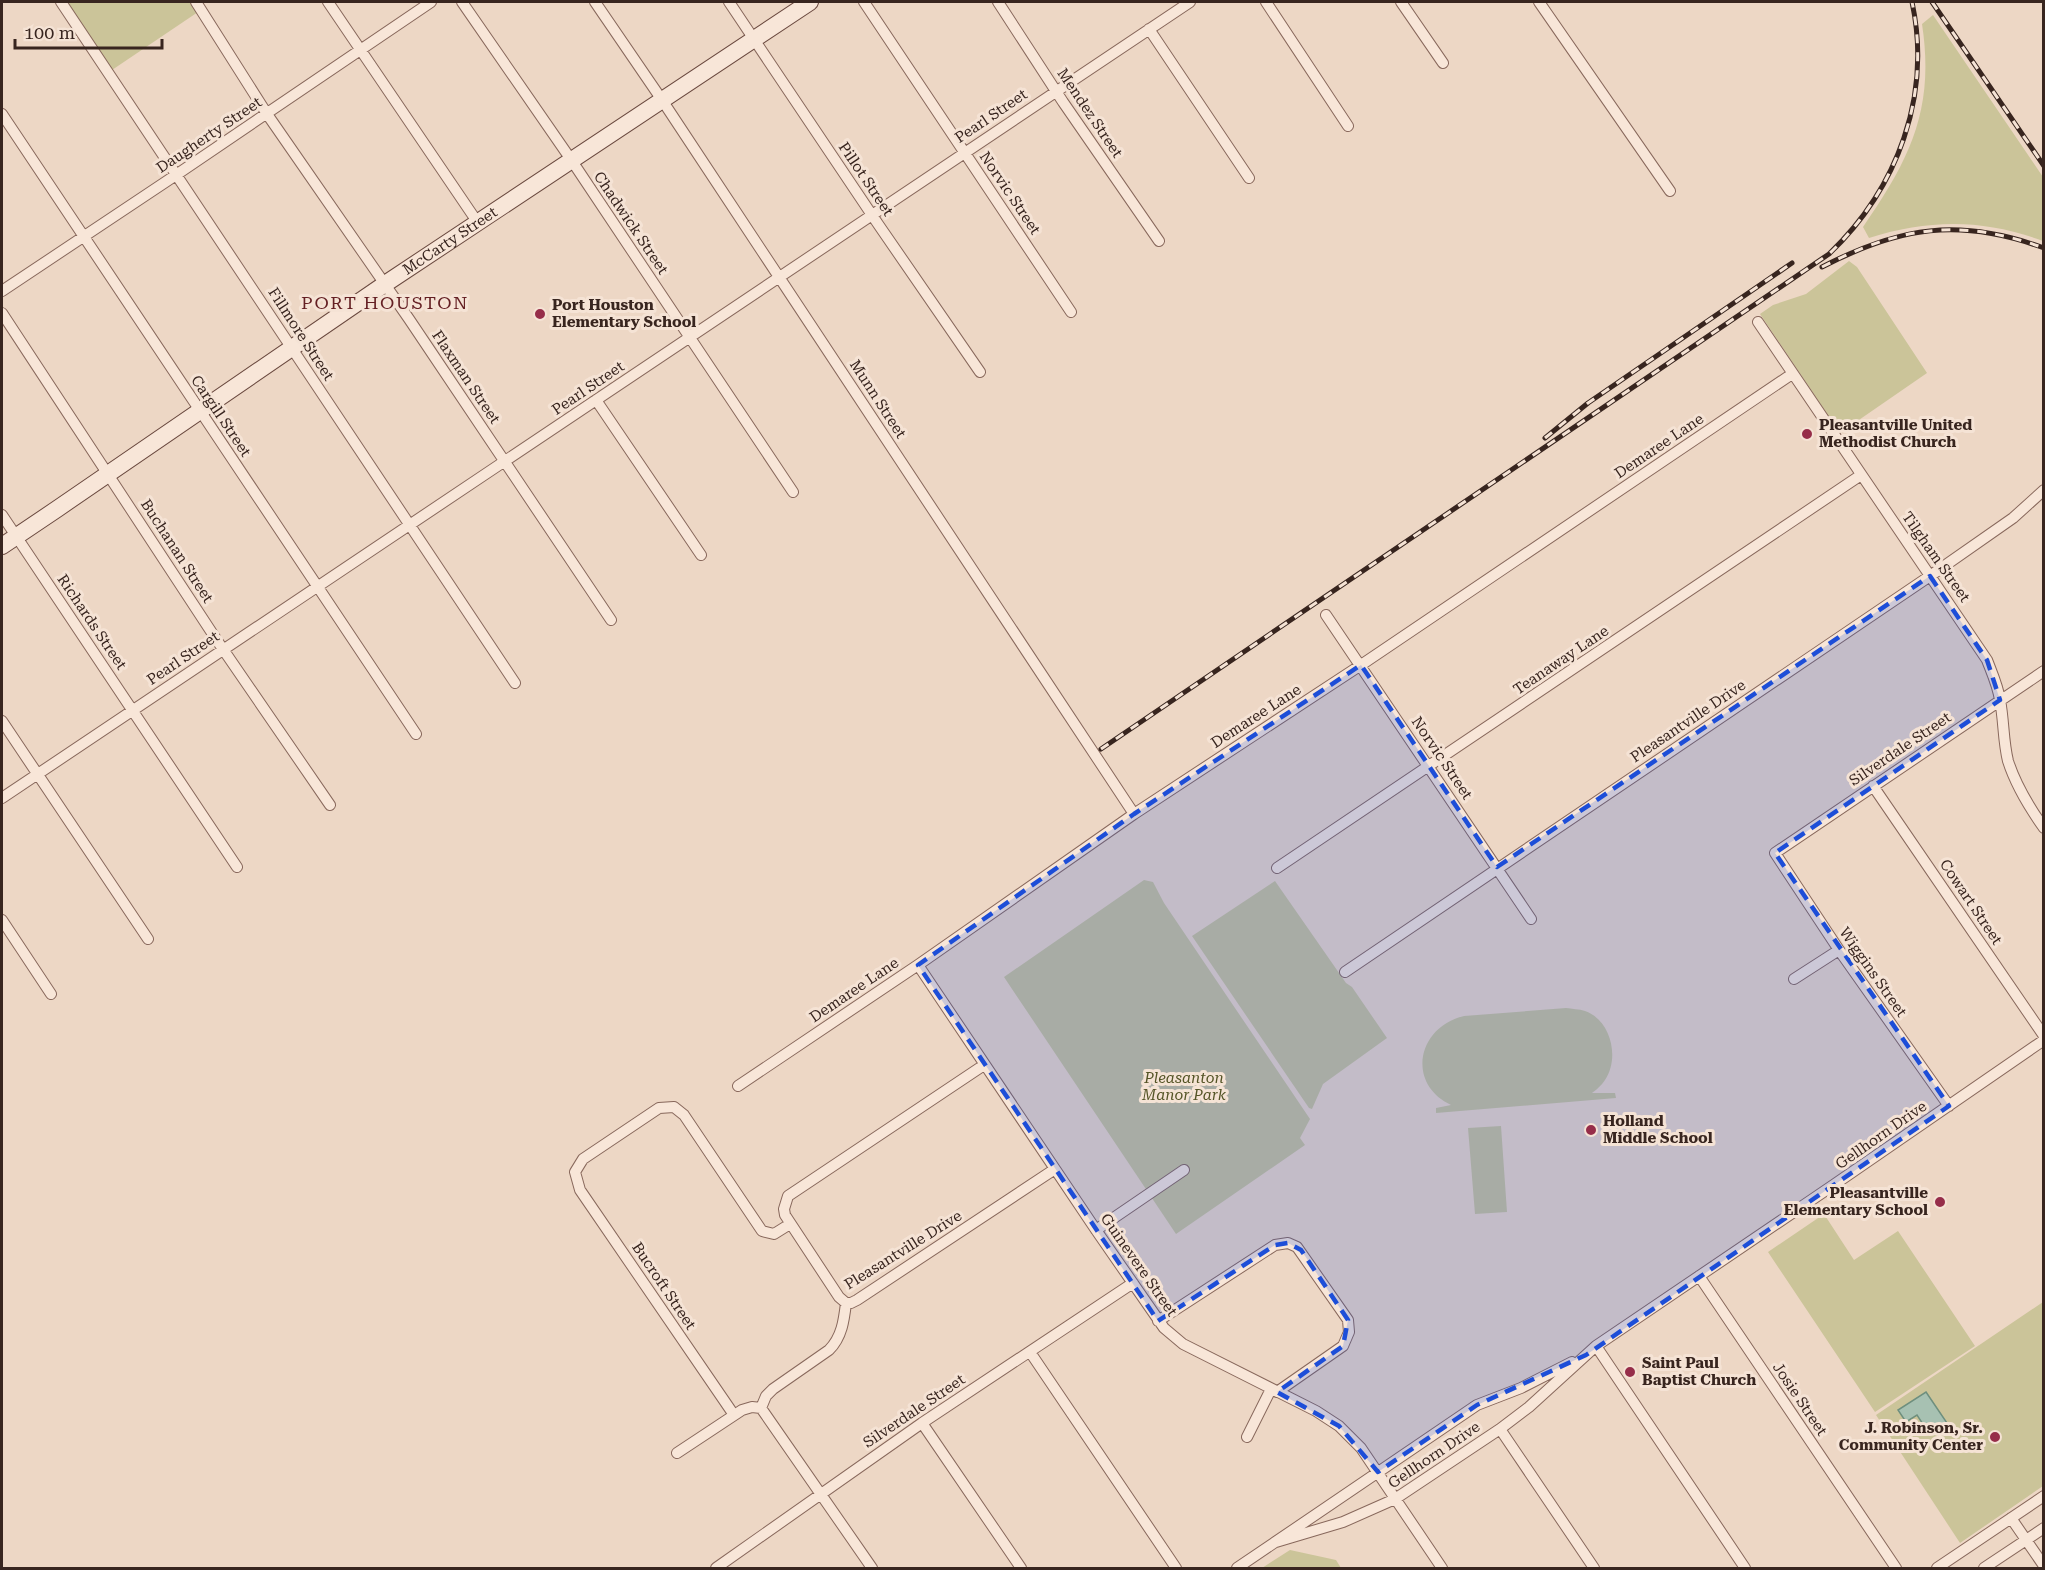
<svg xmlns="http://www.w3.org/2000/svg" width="2045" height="1570" font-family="'Roboto Serif',serif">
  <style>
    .green { fill: #cbc499 }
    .water { fill: #a7c1b2; stroke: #6e8f7e; stroke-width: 1.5 }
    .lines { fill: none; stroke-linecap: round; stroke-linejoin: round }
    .minor-casing { stroke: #88685c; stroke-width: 12 }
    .secondary-casing { stroke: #6a493f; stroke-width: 18 }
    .minor { stroke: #f8e6d8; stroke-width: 10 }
    .secondary { stroke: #f8e6d8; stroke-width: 16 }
    .rail-casing { stroke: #38251f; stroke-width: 5 }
    .rail { stroke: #f5e3d5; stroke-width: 3; stroke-dasharray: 9; stroke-linecap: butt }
    .marked { fill: #1d4ed8; fill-opacity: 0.2; stroke: #1d4ed8; stroke-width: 4.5; stroke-dasharray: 12 8; stroke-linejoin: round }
    .poi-dot { fill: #962d49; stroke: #f5e3d5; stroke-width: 2 }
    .labels { text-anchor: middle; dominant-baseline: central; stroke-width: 6; stroke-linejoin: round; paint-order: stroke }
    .street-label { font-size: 15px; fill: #38251f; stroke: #f5e3d5 }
    .poi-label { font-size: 15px; font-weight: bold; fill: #38251f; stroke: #f5e3d5; text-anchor: start }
    .park-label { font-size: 15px; font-style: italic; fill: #545426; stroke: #f5e3d5 }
    .quarter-label { font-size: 18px; letter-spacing: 1.5px; fill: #641f23; stroke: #f5e3d5 }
  </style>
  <rect width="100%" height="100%" fill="#edd7c5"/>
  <path class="green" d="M 67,2 L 191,2 L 198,12 L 112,70 Z
    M 1933,15 L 2043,177 L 2043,241 C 1983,219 1930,219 1869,238 L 1863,227 C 1910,159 1935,109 1922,24 Z
    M 1849,261 L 1857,267 L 1927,373 L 1840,433 L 1760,314 L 1773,305 L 1806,294 Z
    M 1144,880 L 1153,882 L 1164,903 L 1310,1119 L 1300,1138 L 1305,1145 L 1176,1234 L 1004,977 Z
    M 1275,881 L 1346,983 L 1352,987 L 1387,1038 L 1323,1084 L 1312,1109 L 1309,1108 L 1192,936 Z
    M 1566,1008 C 1572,1009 1579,1009 1585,1011 C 1611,1020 1620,1058 1605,1080 C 1602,1085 1596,1090 1592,1093 L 1615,1093 L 1616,1098 L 1436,1113 L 1436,1108 L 1451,1105 C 1406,1084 1417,1027 1464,1016 Z
    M 1501,1126 L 1507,1212 L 1475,1214 L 1468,1128 Z
    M 1824,1214 L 1854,1260 L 1898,1231 L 1975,1346 L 1875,1412 L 1768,1252 Z
    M 2043,1302 L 2043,1486 L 1960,1543 L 1876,1415 Z
    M 1290,1550 L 1336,1560 L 1341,1568 L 1262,1568 Z"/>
  <path class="water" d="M 1926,1392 L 1947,1423 L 1930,1435 L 1917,1415 L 1906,1422 L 1898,1410 Z"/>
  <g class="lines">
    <g class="minor-casing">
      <path id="minor" d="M 61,2 L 515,683
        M 196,2 L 267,114 L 409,319 L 611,620
        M 328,2 L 478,223
        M 462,2 L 572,161 L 793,492
        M 595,2 L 662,100 L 1134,814
        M 729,2 L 878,224 L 980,372
        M 864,2 L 1071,312
        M 998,2 L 1063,102 L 1159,241
        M 1266,2 L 1348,126
        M 1401,2 L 1443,63
        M 1539,2 L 1670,191
        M 1149,29 L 1249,178
        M 2,114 L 416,734
        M 2,291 L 176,175 L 431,2
        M 2,313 L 216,639 L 330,805
        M 1758,322 L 1987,660 C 1992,673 1998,686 2000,700 C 2004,721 2003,741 2008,761 C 2016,786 2029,807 2044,828
        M 596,400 L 701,555
        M 2,515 L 237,867
        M 1326,615 L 1531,919
        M 2,721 L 148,939
        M 1873,786 L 2044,1036
        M 2,798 L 1190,2
        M 1277,868 L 1861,475
        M 2,920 L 51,994
        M 918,965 L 1096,1230 L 1164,1328 L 1183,1344 L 1316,1411 L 1339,1426 L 1361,1448 L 1442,1568
        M 1345,972 L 1930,576 L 2013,518 L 2044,490
        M 1794,979 L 1839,950
        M 738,1086 L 918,965 L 1134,814 L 1361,665 L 1792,374
        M 1949,1106 L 1839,950 L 1775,853 L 2044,671
        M 1096,1230 L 1184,1170
        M 1699,1276 L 1896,1568
        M 846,1303 L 839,1297 L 785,1215 L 784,1209 L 788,1196 L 984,1065
        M 846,1303 L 851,1303 L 857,1300 L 1055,1169
        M 1158,1321 L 1275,1245 L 1288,1243 L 1297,1247 L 1348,1320 L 1349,1332 L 1343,1346 L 1277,1392
        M 1596,1346 L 1745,1568
        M 1030,1352 L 1176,1568
        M 761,1408 L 872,1568
        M 761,1408 L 766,1396 L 773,1389 L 829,1350 C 842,1337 844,1320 846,1303
        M 734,1415 L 580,1190 L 575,1172 L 583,1159 L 659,1108 L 674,1107 L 684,1115 L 762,1231 L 774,1234 L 790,1224
        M 922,1423 L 1021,1568
        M 1500,1429 L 1594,1568
        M 1247,1437 L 1271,1389
        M 677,1453 L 742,1410 L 752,1407 L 761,1408
        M 2011,1518 L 2044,1566
        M 1276,1542 L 1343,1522 L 1395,1499 L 1500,1429 L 1529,1407 L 1596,1346 L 1835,1184 L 2044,1040
        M 716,1568 L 922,1423 L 1133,1283
        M 1237,1568 L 1477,1405 L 1521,1388 L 1572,1362
        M 1937,1568 L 2044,1496
        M 1984,1568 L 2044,1528"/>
    </g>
    <g class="secondary-casing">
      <g id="secondary">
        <path id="s1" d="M 2,546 L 57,509 L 385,284 L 810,2"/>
      </g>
    </g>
    <use href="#minor" class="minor"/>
    <use href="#secondary" class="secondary"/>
    <g class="rail-casing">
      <path id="rail" d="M 1932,2 L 2044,166
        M 1822,267 C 1899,227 1959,217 2044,248
        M 1545,438 L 1588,403 L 1792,263
        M 1101,749 L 1829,254 C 1898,188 1932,95 1912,2"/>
    </g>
    <use href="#rail" class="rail"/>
  </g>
  <path class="marked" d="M 1930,576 L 1987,660 L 2000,700 L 1775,853 L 1949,1106 L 1586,1355 L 1477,1405 L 1378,1472 L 1339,1426 L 1277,1392 L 1343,1346 L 1348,1320 L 1301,1250 L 1288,1243 L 1275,1245 L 1158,1321 L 918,965 L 1134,814 L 1361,665 L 1497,867 Z"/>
  <g class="poi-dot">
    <circle cx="540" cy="314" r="6"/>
    <circle cx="1807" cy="434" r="6"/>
    <circle cx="1591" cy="1130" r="6"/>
    <circle cx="1940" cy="1202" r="6"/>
    <circle cx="1630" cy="1372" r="6"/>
    <circle cx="1995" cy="1437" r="6"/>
  </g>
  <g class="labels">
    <g class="street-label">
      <text transform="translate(1090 113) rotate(56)">Mendez Street</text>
      <text transform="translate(991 116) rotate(-34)">Pearl Street</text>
      <text transform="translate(209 135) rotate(-34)">Daugherty Street</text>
      <text transform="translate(866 179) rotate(56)">Pillot Street</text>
      <text transform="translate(1010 193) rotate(56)">Norvic Street</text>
      <text transform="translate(631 223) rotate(56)">Chadwick Street</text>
      <text stroke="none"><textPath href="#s1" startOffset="542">McCarty Street</textPath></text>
      <text transform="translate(301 334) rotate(57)">Fillmore Street</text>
      <text transform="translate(466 377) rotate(56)">Flaxman Street</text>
      <text transform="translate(588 388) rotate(-34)">Pearl Street</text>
      <text transform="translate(878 399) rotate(57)">Munn Street</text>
      <text transform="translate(221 416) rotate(56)">Cargill Street</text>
      <text transform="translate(1659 446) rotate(-34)">Demaree Lane</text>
      <text transform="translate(177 551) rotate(57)">Buchanan Street</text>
      <text transform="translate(1936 557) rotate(55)">Tilgham Street</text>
      <text transform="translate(92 622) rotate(56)">Richards Street</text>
      <text transform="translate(183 658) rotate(-34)">Pearl Street</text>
      <text transform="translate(1561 660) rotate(-34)">Teanaway Lane</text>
      <text transform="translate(1256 716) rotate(-33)">Demaree Lane</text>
      <text transform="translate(1688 721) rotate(-34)">Pleasantville Drive</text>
      <text transform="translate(1900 749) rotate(-34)">Silverdale Street</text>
      <text transform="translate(1442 758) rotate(56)">Norvic Street</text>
      <text transform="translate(1971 902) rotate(56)">Cowart Street</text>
      <text transform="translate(1873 972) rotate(55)">Wiggins Street</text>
      <text transform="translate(854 990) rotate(-34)">Demaree Lane</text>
      <text transform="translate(1881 1135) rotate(-35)">Gellhorn Drive</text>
      <text transform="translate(903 1250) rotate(-32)">Pleasantville Drive</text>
      <text transform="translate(1139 1265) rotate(55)">Guinevere Street</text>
      <text transform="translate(664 1286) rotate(56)">Bucroft Street</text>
      <text transform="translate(1800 1399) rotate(56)">Josie Street</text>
      <text transform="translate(914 1411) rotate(-34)">Silverdale Street</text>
      <text transform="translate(1434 1455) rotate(-34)">Gellhorn Drive</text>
    </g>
    <g class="poi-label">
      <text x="552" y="305">Port Houston<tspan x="552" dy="17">Elementary School</tspan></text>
      <text x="1819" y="425">Pleasantville United<tspan x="1819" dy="17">Methodist Church</tspan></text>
      <text x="1603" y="1121">Holland<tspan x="1603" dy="17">Middle School</tspan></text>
      <text x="1928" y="1193" text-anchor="end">Pleasantville<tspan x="1928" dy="17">Elementary School</tspan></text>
      <text x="1642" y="1363">Saint Paul<tspan x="1642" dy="17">Baptist Church</tspan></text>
      <text x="1983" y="1428" text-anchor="end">J. Robinson, Sr.<tspan x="1983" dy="17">Community Center</tspan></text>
    </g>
    <g class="park-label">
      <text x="1184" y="1078">Pleasanton<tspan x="1184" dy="17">Manor Park</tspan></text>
    </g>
    <g class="quarter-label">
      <text x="385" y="302">PORT HOUSTON</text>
    </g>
  </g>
  <rect width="2045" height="1570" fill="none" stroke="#38251f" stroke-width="6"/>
  <path d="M15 39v9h147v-9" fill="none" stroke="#38251f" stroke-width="3"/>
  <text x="24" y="39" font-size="18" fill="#38251f" stroke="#f5e3d5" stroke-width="4.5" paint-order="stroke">100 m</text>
</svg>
